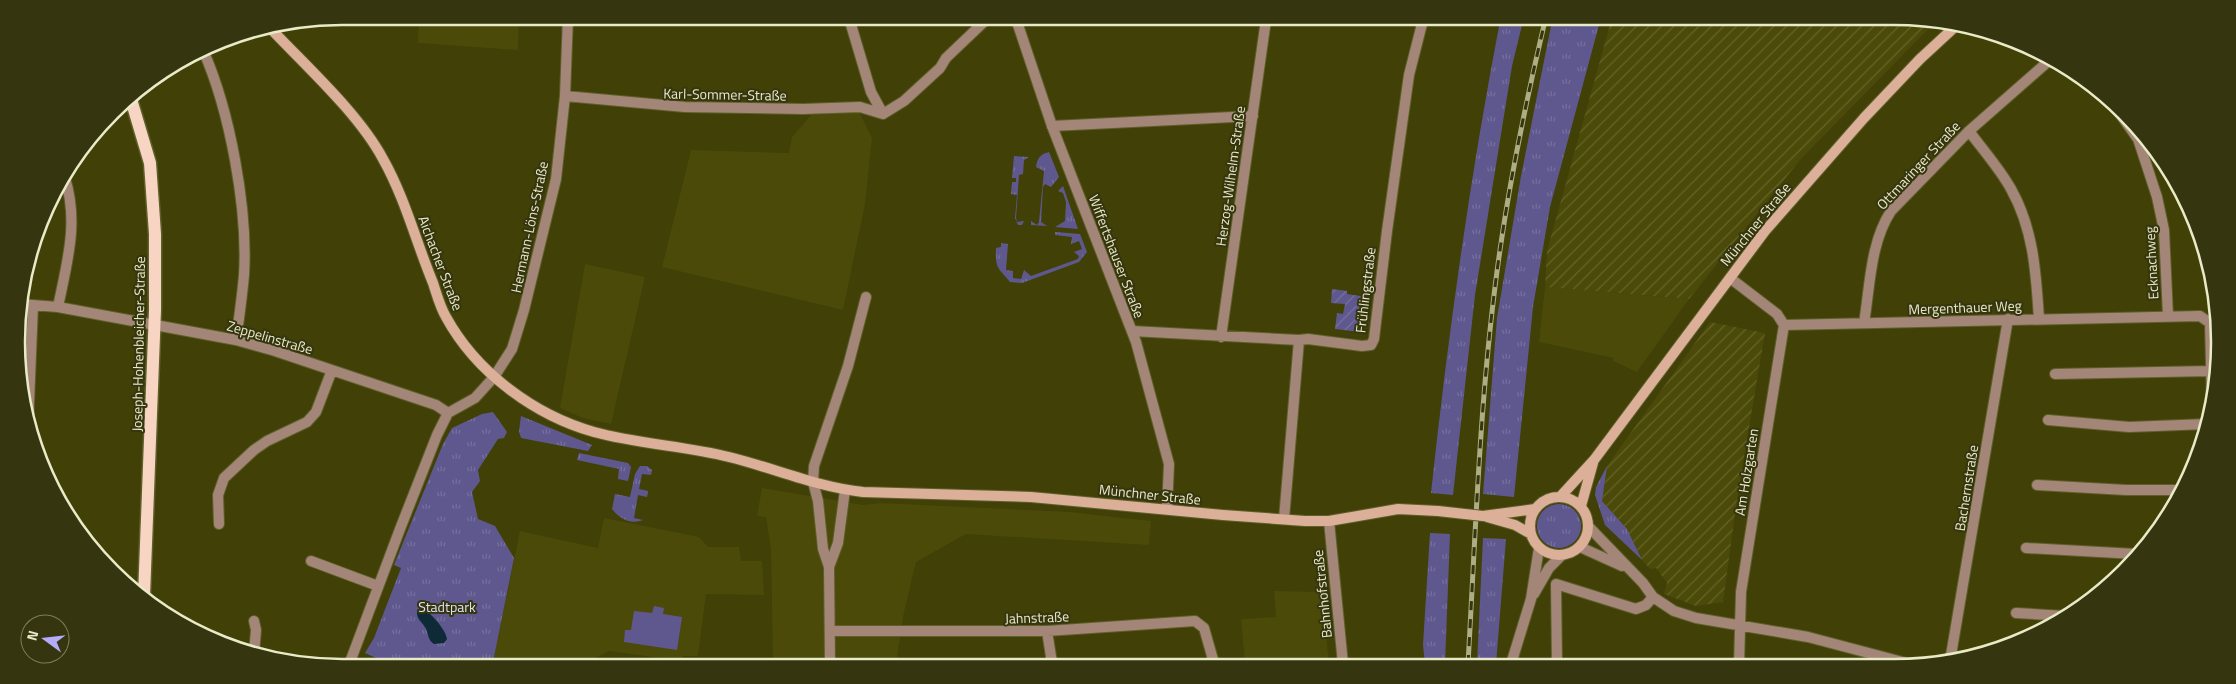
<svg xmlns="http://www.w3.org/2000/svg" width="2236" height="684" font-family="'Titillium Web',sans-serif">
  <style>
    .built { fill: #4b4a09 }
    .industrial { fill: url(#industrial-furrows) }
    .grass { fill: url(#grass-tufts) }
    .garden { fill: url(#garden-furrows) }
    .pitch { fill: #5f588f }
    .water { fill: #0d2a36 }
    .lines { fill: none; stroke-linecap: round; stroke-linejoin: round }
    .minor-casing { stroke: #5e5f2a; stroke-width: 12 }
    .tertiary-casing { stroke: #5e5f2a; stroke-width: 12 }
    .secondary-casing { stroke: #5e5f2a; stroke-width: 12 }
    .primary-casing { stroke: #5e5f2a; stroke-width: 15 }
    .minor { stroke: #a38678; stroke-width: 10 }
    .tertiary { stroke: #a38678; stroke-width: 10 }
    .secondary { stroke: #dcaf98; stroke-width: 10 }
    .primary { stroke: #f8d4c2; stroke-width: 12 }
    .rail-casing { stroke: #adae83; stroke-width: 5 }
    .rail { stroke: #353510; stroke-width: 3; stroke-dasharray: 9; stroke-linecap: butt }
    .secondary-bridge-casing { stroke: #5e5f2a; stroke-width: 12; stroke-linecap: butt }
    .secondary-bridge { stroke: #dcaf98; stroke-width: 10 }
    .labels { text-anchor: middle; dominant-baseline: central; stroke-width: 4; stroke-linejoin: round; paint-order: stroke }
    .street-label { font-size: 14px; fill: #e9eac7; stroke: #353510 }
    .park-label { font-size: 14px; fill: #e1e0f4; stroke: #353510 }
    .rim { fill: none; stroke: #e9eac7; stroke-width: 2.5 }
  </style>
  <defs>
    <pattern id="industrial-furrows" width="10" height="10" patternUnits="userSpaceOnUse" patternTransform="scale(1.25)"><rect width="10" height="10" fill="#4b4a09"/><path d="M-1 1l2-2M0 10L10 0M9 11l2-2" fill="none" stroke="#65642b"/></pattern>
    <pattern id="grass-tufts" width="24" height="20" patternUnits="userSpaceOnUse" patternTransform="scale(1.25)"><rect width="24" height="20" fill="#5f588f"/><path d="M3 7l-1-3M5 7V3M7 7l1-3M15 17l-1-3M17 17v-4M19 17l1-3" fill="none" stroke="#76709d"/></pattern>
    <pattern id="garden-furrows" width="10" height="10" patternUnits="userSpaceOnUse" patternTransform="scale(1.25)"><rect width="10" height="10" fill="#5f588f"/><path d="M-1 1l2-2M0 10L10 0M9 11l2-2" fill="none" stroke="#76709d"/></pattern>
  </defs>
  <rect width="100%" height="100%" fill="#404007"/>
  <path class="built" d="M 419,17 L 519,17 L 518,50 L 418,43 Z
    M 859,112 L 872,138 L 865,204 L 843,310 L 662,267 L 691,150 L 789,153 L 792,137 L 811,115 Z
    M 585,264 L 645,277 L 611,424 L 583,418 L 560,408 Z
    M 1545,287 L 1689,299 L 1637,372 L 1613,361 L 1614,358 L 1539,342 Z
    M 762,488 L 863,505 L 881,503 L 1070,512 L 1151,521 L 1149,545 L 966,534 L 916,562 L 904,612 L 896,663 L 773,662 L 771,549 L 766,517 L 757,516 Z
    M 604,518 L 699,537 L 708,547 L 739,547 L 741,561 L 762,561 L 764,595 L 706,594 L 698,656 L 683,656 L 682,661 L 609,651 L 587,662 L 493,662 L 520,531 L 598,548 Z
    M 1274,591 L 1322,592 L 1329,664 L 1245,663 L 1241,619 L 1276,617 Z"/>
  <path class="industrial" d="M 1611,21 L 1935,22 L 1800,160 L 1689,299 L 1545,287 L 1547,251 Z
    M 1710,322 L 1765,333 L 1738,492 L 1723,602 L 1696,606 L 1664,594 L 1667,583 L 1656,568 L 1650,569 L 1642,560 L 1627,529 L 1602,501 L 1607,466 Z"/>
  <path class="grass" d="M 1500,21 L 1523,21 L 1512,66 L 1475,295 L 1453,495 L 1431,493 C 1448,335 1470,177 1500,21 Z
    M 1552,21 L 1600,21 L 1550,207 L 1533,307 L 1514,497 L 1483,494 L 1497,318 L 1521,176 Z
    M 1049,152 L 1059,177 L 1051,187 L 1045,184 L 1043,187 L 1041,222 L 1047,226 L 1031,225 L 1031,221 L 1037,225 L 1039,222 L 1044,171 L 1036,167 C 1037,159 1040,154 1049,152 Z
    M 1014,156 L 1029,157 L 1024,160 L 1023,174 L 1019,175 L 1016,218 L 1017,222 L 1024,221 L 1022,225 L 1018,225 L 1015,218 L 1017,195 L 1011,194 L 1012,182 L 1016,182 L 1016,178 L 1012,178 Z
    M 1063,186 L 1078,229 L 1055,227 L 1065,221 L 1066,202 L 1063,193 L 1058,191 Z
    M 1055,232 L 1080,234 L 1087,252 L 1079,262 L 1022,283 L 1010,282 C 999,268 995,270 996,248 L 1001,247 L 1001,243 L 1008,244 L 1006,270 L 1013,271 L 1013,278 L 1021,279 L 1024,270 L 1031,276 L 1078,259 L 1079,256 L 1074,252 L 1082,249 L 1079,241 L 1071,244 L 1072,237 L 1055,235 Z
    M 493,412 L 507,432 L 504,438 L 498,439 L 478,470 L 480,481 L 472,492 L 478,519 L 495,526 L 514,558 L 493,662 L 385,662 L 365,653 L 374,638 L 401,568 L 394,565 L 443,444 L 452,428 L 482,414 Z
    M 521,416 L 592,445 L 588,451 L 521,438 L 519,431 Z
    M 579,453 L 628,463 L 631,467 L 628,481 L 618,479 L 619,469 L 577,460 Z
    M 640,466 L 647,466 L 652,470 L 651,475 L 642,474 L 639,489 L 648,491 L 647,497 L 638,495 L 634,518 L 643,520 C 630,525 619,518 612,509 L 615,494 L 630,497 L 635,474 Z
    M 1607,466 L 1602,501 L 1627,529 L 1642,560 L 1605,525 L 1595,495 L 1596,487 Z
    M1537 526a22 22 0 1 1 44 0a22 22 0 1 1-44 0Z
    M 1430,533 L 1450,534 L 1445,664 L 1425,664 L 1423,645 Z
    M 1483,538 L 1506,539 L 1496,664 L 1477,664 Z"/>
  <path class="garden" d="M 1332,289 L 1347,291 L 1347,294 L 1367,297 L 1364,325 L 1360,332 L 1335,329 L 1337,313 L 1343,314 L 1345,304 L 1331,303 Z"/>
  <path class="pitch" d="M 654,606 L 664,608 L 663,614 L 682,617 L 677,650 L 624,642 L 625,630 L 631,630 L 634,611 L 652,613 Z"/>
  <path class="water" d="M 421,608 C 430,611 446,630 447,639 L 444,643 L 434,644 C 428,640 429,636 426,629 C 422,621 416,620 417,610 Z"/>
  <g class="lines">
    <g class="minor-casing">
      <path id="minor" d="M 849,18 L 871,92 L 883,114
        M 203,50 C 230,111 248,209 244,275 C 242,297 239,319 236,340
        M 565,96 L 685,107 L 803,109 L 860,107 L 883,114
        M 2111,101 L 2138,139 L 2157,197 L 2164,230 L 2168,316
        M 883,114 L 904,101 L 940,68 L 946,58 L 987,19
        M 1052,126 L 1253,116
        M 1969,131 C 1983,150 2000,169 2011,189 C 2034,230 2036,274 2039,319
        M 1730,278 L 1777,314 L 1784,325
        M 19,304 L 58,307 L 236,340 L 275,351 L 436,405 L 448,413
        M 58,307 C 67,262 79,223 65,178
        M 1864,323 C 1870,287 1870,243 1891,211 L 1969,131 L 2051,59
        M 2210,323 L 2212,408
        M 1784,325 L 2200,316 L 2210,323 L 2217,319
        M 1132,331 L 1299,340
        M 1221,337 L 1266,20
        M 2055,374 L 2211,371
        M 448,413 L 475,398 L 494,377 L 512,349 L 524,310 L 556,179 L 565,96 L 568,17
        M 2048,420 L 2129,427 L 2207,424
        M 28,428 L 33,305
        M 2037,485 L 2126,490 L 2182,490
        M 1284,519 L 1299,340 L 1308,339 L 1362,346 L 1371,345 L 1374,339 L 1387,231 L 1409,75 L 1423,20
        M 219,524 L 218,495 L 224,478 L 254,450 L 267,441 L 307,422 L 316,412 L 332,370
        M 1589,527 L 1643,583 L 1653,597 L 1674,611 L 1696,618 L 1808,637 L 1914,665
        M 1580,547 L 1622,566
        M 2026,548 L 2136,554
        M 311,561 L 378,586
        M 829,567 L 838,543 L 845,490
        M 2016,613 L 2065,616
        M 831,631 L 1047,631 L 1195,621 L 1204,628 L 1214,663
        M 1047,631 L 1052,663
        M 254,654 L 256,630 L 254,621
        M 1950,661 L 2008,319
        M 350,662 L 400,529 L 437,435 L 448,413
        M 830,663 L 829,567 L 823,549 L 818,501 L 813,482 L 814,466 L 848,366 L 866,297
        M 1557,664 L 1556,584 L 1636,609 L 1646,605 L 1653,597
        M 1739,665 L 1741,592 L 1784,325"/>
    </g>
    <g class="tertiary-casing">
      <path id="tertiary" d="M 1016,19 L 1052,126 L 1136,342 L 1169,464 L 1167,509
        M 1329,521 L 1343,664
        M 1534,594 L 1549,568 L 1561,556
        M 1511,664 L 1531,599 L 1539,548"/>
    </g>
    <g class="secondary-casing">
      <path id="secondary" d="M 272,30 C 307,67 359,114 383,159 C 405,198 416,242 433,283 C 437,295 440,307 446,317 C 476,372 534,415 594,432 C 638,444 685,446 729,457 C 774,468 817,487 863,492 L 1031,497 L 1223,515 L 1305,521 L 1329,521 L 1398,509 L 1438,511
        M1530 526a29 29 0 1 1 58 0a29 29 0 1 1-58 0Z
        M 1560,497 L 1594,460 L 1765,231 L 1864,118 L 1920,59 L 1959,23
        M 1581,506 L 1593,463
        M 1483,516 L 1535,509
        M 1487,517 L 1515,525 L 1531,534"/>
    </g>
    <g class="primary-casing">
      <path id="primary" d="M 130,96 L 150,163 L 155,234 L 155,310 L 144,596"/>
    </g>
    <use href="#minor" class="minor"/>
    <use href="#tertiary" class="tertiary"/>
    <use href="#secondary" class="secondary"/>
    <use href="#primary" class="primary"/>
    <g class="rail-casing">
      <path id="rail" d="M 1468,664 C 1476,526 1480,387 1500,250 C 1511,173 1527,97 1545,21"/>
    </g>
    <use href="#rail" class="rail"/>
    <g class="secondary-bridge-casing">
      <path id="secondary-bridge" d="M 1438,511 L 1483,516"/>
    </g>
    <use href="#secondary-bridge" class="secondary-bridge"/>
  </g>
  <g class="labels">
    <g class="street-label">
      <text transform="translate(725 94) rotate(1)">Karl-Sommer-Straße</text>
      <text transform="translate(1918 165) rotate(-47)">Ottmaringer Straße</text>
      <text transform="translate(1230 176) rotate(-82)">Herzog-Wilhelm-Straße</text>
      <text transform="translate(1755 224) rotate(-51)">Münchner Straße</text>
      <text transform="translate(529 227) rotate(-78)">Hermann-Löns-Straße</text>
      <text transform="translate(1117 256) rotate(69)">Wiffertshauser Straße</text>
      <text transform="translate(441 263) rotate(69)">Aichacher Straße</text>
      <text transform="translate(2151 263) rotate(-93)">Ecknachweg</text>
      <text transform="translate(1365 290) rotate(-83)">Frühlingstraße</text>
      <text transform="translate(1965 307) rotate(-2)">Mergenthauer Weg</text>
      <text transform="translate(270 337) rotate(16)">Zeppelinstraße</text>
      <text transform="translate(138 344) rotate(-89)">Joseph-Hohenbleicher-Straße</text>
      <text transform="translate(1746 472) rotate(-81)">Am Holzgarten</text>
      <text transform="translate(1966 488) rotate(-81)">Bachernstraße</text>
      <text transform="translate(1150 494) rotate(6)">Münchner Straße</text>
      <text transform="translate(1322 594) rotate(-96)">Bahnhofstraße</text>
      <text transform="translate(1037 617) rotate(-2)">Jahnstraße</text>
    </g>
    <g class="park-label">
      <text x="447" y="606">Stadtpark</text>
    </g>
  </g>
  <path d="M0 0H2236V684H0ZM342 25H1894A317 317 0 0 1 2211 342V342A317 317 0 0 1 1894 659H342A317 317 0 0 1 25 342V342A317 317 0 0 1 342 25Z" fill="#353510" fill-rule="evenodd"/>
  <path class="rim" d="M342 25H1894A317 317 0 0 1 2211 342V342A317 317 0 0 1 1894 659H342A317 317 0 0 1 25 342V342A317 317 0 0 1 342 25Z"/>
  <g transform="translate(45 639) rotate(285)"><circle r="24" fill="#353510" stroke="#7d7d59"/>
  <path d="M0-4L9 19L0 12L-9 19Z" fill="#b5acf9"/>
  <text y="-8" font-size="14" font-weight="bold" text-anchor="middle" fill="#e9eac7">N</text>
  </g>
</svg>
